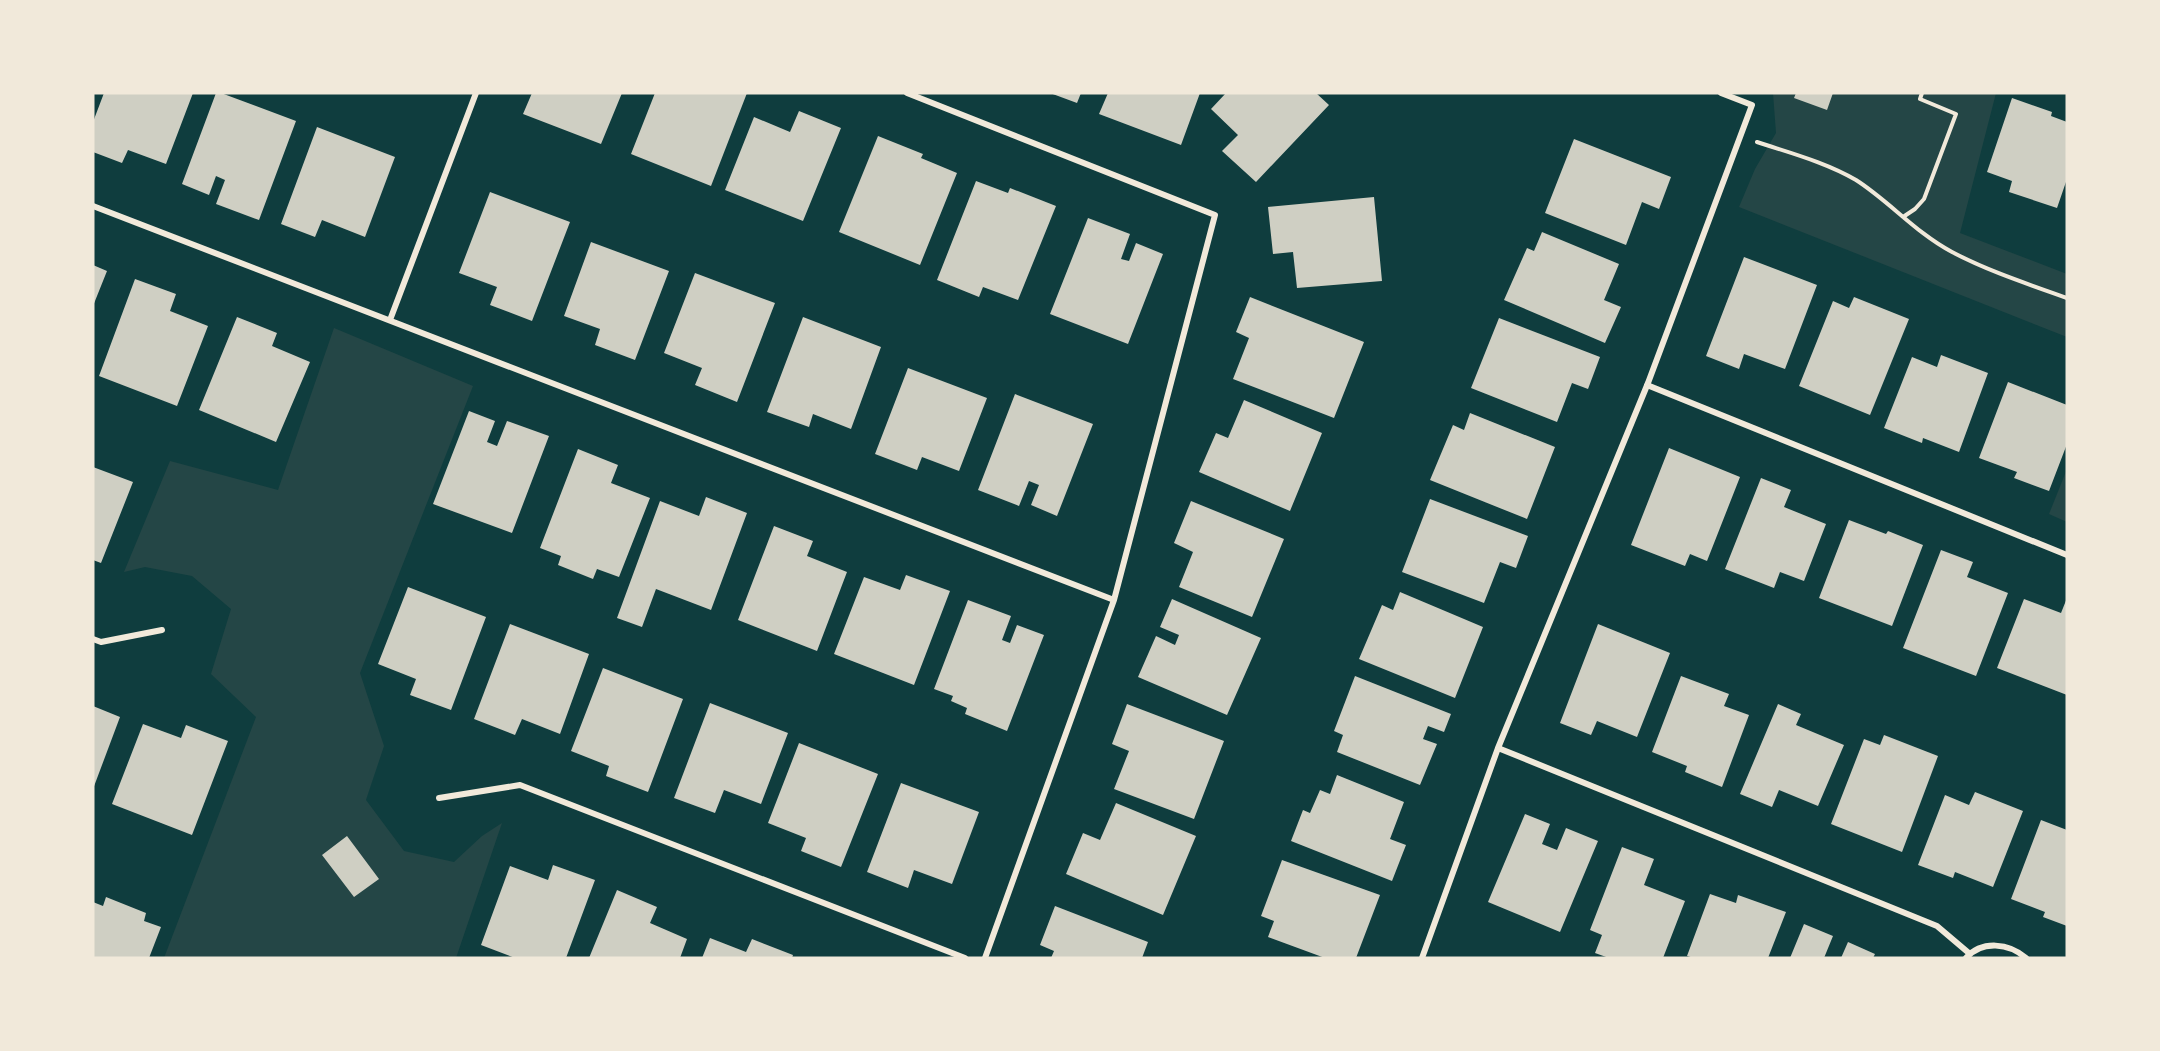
<svg xmlns="http://www.w3.org/2000/svg" width="2160" height="1051" font-family="'Noto Sans',sans-serif">
  <style>
    .green { fill: #244646 }
    .building { fill: #cfcfc3 }
    .lines { fill: none; stroke-linecap: round; stroke-linejoin: round }
    .path { stroke: #f1e9da; stroke-width: 4 }
    .minor { stroke: #f1e9da; stroke-width: 6 }
  </style>
  <rect width="100%" height="100%" fill="#0f3d3e"/>
  <path class="green" d="M 1773,93 L 1996,93 L 1960,233 L 2067,274 L 2067,337 L 1739,207 L 1755,169 L 1776,133 Z
    M 334,328 L 473,386 L 360,673 L 384,746 L 366,800 L 404,851 L 454,862 L 482,836 L 502,823 L 456,958 L 164,958 L 256,717 L 211,674 L 231,609 L 192,576 L 145,567 L 124,572 L 170,461 L 278,490 Z
    M 2067,469 L 2067,522 L 2049,514 Z"/>
  <path class="building" d="M 104,93 L 193,93 L 166,164 L 128,150 L 122,163 L 93,152 L 93,122 Z
    M 216,93 L 221,93 L 296,121 L 259,220 L 216,204 L 225,180 L 216,176 L 209,195 L 182,184 Z
    M 532,93 L 622,93 L 601,144 L 523,114 Z
    M 655,93 L 747,93 L 711,186 L 631,154 Z
    M 1050,93 L 1081,93 L 1077,103 Z
    M 1108,93 L 1200,93 L 1181,145 L 1099,114 Z
    M 1226,93 L 1316,93 L 1329,105 L 1256,182 L 1222,151 L 1238,135 L 1211,109 Z
    M 1796,93 L 1833,93 L 1827,110 L 1794,98 Z
    M 2012,98 L 2052,112 L 2051,116 L 2067,122 L 2067,179 L 2057,208 L 2009,192 L 2012,181 L 1987,172 Z
    M 799,111 L 841,128 L 803,221 L 725,190 L 754,117 L 790,132 Z
    M 317,127 L 395,157 L 365,237 L 322,220 L 315,237 L 281,224 Z
    M 878,136 L 923,154 L 921,158 L 957,173 L 920,265 L 839,232 Z
    M 1574,139 L 1671,177 L 1659,209 L 1642,202 L 1626,245 L 1545,213 Z
    M 976,181 L 1008,193 L 1010,188 L 1056,206 L 1018,300 L 983,287 L 979,297 L 937,280 Z
    M 490,192 L 570,222 L 532,321 L 490,305 L 497,287 L 459,273 Z
    M 1374,197 L 1382,281 L 1297,288 L 1293,252 L 1273,254 L 1268,207 Z
    M 1088,218 L 1130,234 L 1121,259 L 1129,261 L 1136,243 L 1163,254 L 1128,344 L 1050,314 Z
    M 1542,232 L 1619,264 L 1604,300 L 1621,307 L 1605,343 L 1504,300 L 1527,248 L 1534,251 Z
    M 591,242 L 669,271 L 635,360 L 595,345 L 600,329 L 564,316 Z
    M 1744,257 L 1817,285 L 1785,369 L 1744,354 L 1739,369 L 1706,356 Z
    M 93,265 L 107,271 L 93,306 Z
    M 695,273 L 775,303 L 737,402 L 695,385 L 702,368 L 664,353 Z
    M 135,279 L 176,294 L 170,311 L 208,326 L 177,406 L 99,376 Z
    M 1250,297 L 1364,342 L 1334,418 L 1233,379 L 1249,338 L 1236,332 Z
    M 1854,297 L 1909,319 L 1870,415 L 1799,386 L 1833,301 L 1849,308 Z
    M 237,317 L 277,333 L 272,346 L 310,362 L 276,442 L 199,410 Z
    M 803,317 L 881,347 L 851,429 L 813,414 L 809,427 L 767,412 Z
    M 1499,318 L 1600,357 L 1588,389 L 1572,383 L 1557,422 L 1471,388 Z
    M 1941,355 L 1988,373 L 1959,452 L 1923,438 L 1922,443 L 1884,428 L 1912,357 L 1937,367 Z
    M 908,368 L 987,398 L 959,471 L 922,457 L 917,470 L 875,454 Z
    M 2008,382 L 2067,405 L 2067,444 L 2049,491 L 2014,478 L 2017,472 L 1979,458 Z
    M 1015,394 L 1093,424 L 1057,516 L 1031,505 L 1039,485 L 1029,481 L 1019,506 L 978,490 Z
    M 1244,400 L 1322,433 L 1290,511 L 1199,472 L 1216,433 L 1228,438 Z
    M 469,411 L 495,421 L 487,442 L 497,446 L 507,421 L 549,436 L 512,533 L 433,504 Z
    M 1470,413 L 1555,447 L 1527,519 L 1430,480 L 1453,425 L 1464,430 Z
    M 1669,448 L 1740,477 L 1707,561 L 1690,554 L 1685,566 L 1631,545 Z
    M 578,449 L 618,465 L 611,483 L 650,498 L 619,577 L 597,569 L 593,579 L 558,565 L 561,556 L 540,548 Z
    M 93,467 L 133,482 L 101,563 L 93,560 Z
    M 1761,478 L 1791,490 L 1784,507 L 1826,524 L 1804,581 L 1780,572 L 1774,588 L 1725,569 Z
    M 706,497 L 747,513 L 711,610 L 656,589 L 642,627 L 617,618 L 660,501 L 699,516 Z
    M 1430,499 L 1528,536 L 1516,568 L 1500,562 L 1484,603 L 1402,572 Z
    M 1191,501 L 1284,539 L 1252,617 L 1179,587 L 1193,552 L 1174,543 Z
    M 1849,520 L 1886,534 L 1888,531 L 1923,545 L 1892,626 L 1819,598 Z
    M 774,526 L 813,541 L 807,556 L 847,572 L 817,651 L 738,620 Z
    M 1941,550 L 1973,562 L 1967,577 L 2008,593 L 1976,676 L 1903,648 Z
    M 906,575 L 950,591 L 914,685 L 834,654 L 864,577 L 900,590 Z
    M 408,587 L 486,617 L 451,710 L 410,695 L 416,679 L 378,664 Z
    M 1400,592 L 1483,627 L 1455,698 L 1359,659 L 1382,605 L 1393,610 Z
    M 2067,598 L 2067,695 L 1997,668 L 2024,599 L 2061,613 Z
    M 1172,599 L 1261,638 L 1227,715 L 1138,677 L 1156,636 L 1175,645 L 1179,635 L 1160,627 Z
    M 968,600 L 1011,616 L 1002,640 L 1010,643 L 1017,625 L 1044,635 L 1007,731 L 965,714 L 967,708 L 951,701 L 953,696 L 934,689 Z
    M 510,624 L 589,654 L 560,734 L 522,719 L 515,735 L 474,719 Z
    M 1598,624 L 1670,653 L 1637,737 L 1597,721 L 1591,735 L 1560,723 Z
    M 603,668 L 683,699 L 648,792 L 606,776 L 609,766 L 571,751 Z
    M 1355,676 L 1451,714 L 1444,732 L 1428,726 L 1423,739 L 1437,744 L 1420,785 L 1337,752 L 1343,735 L 1334,731 Z
    M 1681,676 L 1729,694 L 1724,706 L 1749,715 L 1722,787 L 1685,772 L 1687,766 L 1652,752 Z
    M 710,703 L 788,733 L 761,804 L 724,790 L 715,813 L 674,798 Z
    M 1127,704 L 1224,741 L 1194,819 L 1114,789 L 1129,751 L 1112,744 Z
    M 1778,704 L 1801,714 L 1796,725 L 1844,745 L 1818,806 L 1779,790 L 1772,807 L 1740,794 Z
    M 93,706 L 120,717 L 93,789 Z
    M 143,724 L 181,738 L 186,725 L 228,741 L 192,835 L 112,804 Z
    M 1884,735 L 1938,756 L 1902,852 L 1831,824 L 1864,739 L 1880,745 Z
    M 799,743 L 878,774 L 841,867 L 801,851 L 806,838 L 768,823 Z
    M 1337,775 L 1404,802 L 1390,839 L 1406,845 L 1392,881 L 1291,841 L 1303,810 L 1310,813 L 1320,790 L 1330,794 Z
    M 901,783 L 979,812 L 952,884 L 914,870 L 908,888 L 867,872 Z
    M 1975,792 L 2023,811 L 1993,887 L 1955,872 L 1953,878 L 1918,865 L 1945,795 L 1969,805 Z
    M 1116,803 L 1196,836 L 1163,915 L 1066,874 L 1083,833 L 1100,840 Z
    M 1525,814 L 1550,824 L 1542,844 L 1557,850 L 1566,828 L 1598,841 L 1560,932 L 1488,902 Z
    M 2041,820 L 2067,830 L 2067,926 L 2043,917 L 2045,912 L 2011,899 Z
    M 347,836 L 379,879 L 354,897 L 322,855 Z
    M 1622,847 L 1654,859 L 1644,885 L 1685,901 L 1663,958 L 1609,958 L 1595,953 L 1602,935 L 1590,930 Z
    M 1282,860 L 1380,895 L 1356,958 L 1325,958 L 1268,937 L 1274,921 L 1261,916 Z
    M 553,865 L 595,880 L 566,958 L 515,958 L 481,945 L 510,866 L 548,880 Z
    M 617,890 L 657,907 L 650,923 L 687,939 L 680,958 L 589,958 Z
    M 1710,894 L 1736,903 L 1738,895 L 1786,912 L 1768,958 L 1694,958 L 1687,956 Z
    M 106,897 L 146,913 L 144,921 L 161,927 L 149,958 L 93,958 L 93,902 L 103,906 Z
    M 1055,906 L 1148,942 L 1142,958 L 1051,958 L 1054,951 L 1040,945 Z
    M 1804,924 L 1833,936 L 1824,958 L 1790,958 Z
    M 710,938 L 746,952 L 752,939 L 793,955 L 792,958 L 702,958 Z
    M 1848,942 L 1875,954 L 1873,958 L 1841,958 Z"/>
  <g class="lines">
    <path class="path" d="M 1757,142 C 1790,153 1825,162 1856,180 C 1889,201 1916,233 1952,252 C 1988,271 2028,284 2067,298
      M 1903,217 L 1915,209 L 1924,199 L 1956,114 L 1920,99 L 1922,93"/>
    <path class="minor" d="M 907,93 L 1215,215 L 1114,600 L 985,958
      M 93,206 L 1114,600
      M 390,320 L 476,93
      M 1647,385 L 2067,555
      M 93,639 L 101,642 L 162,630
      M 1498,748 L 1937,926 L 1970,954
      M 439,798 L 520,785 L 965,958
      M 1422,958 L 1498,748 L 1648,383 L 1752,105 L 1721,93
      M 1966,958 C 1982,940 2009,943 2026,958"/>
  </g>
  <rect width="2160" height="1051" fill="none" stroke="#f1e9da" stroke-width="189"/>
</svg>
